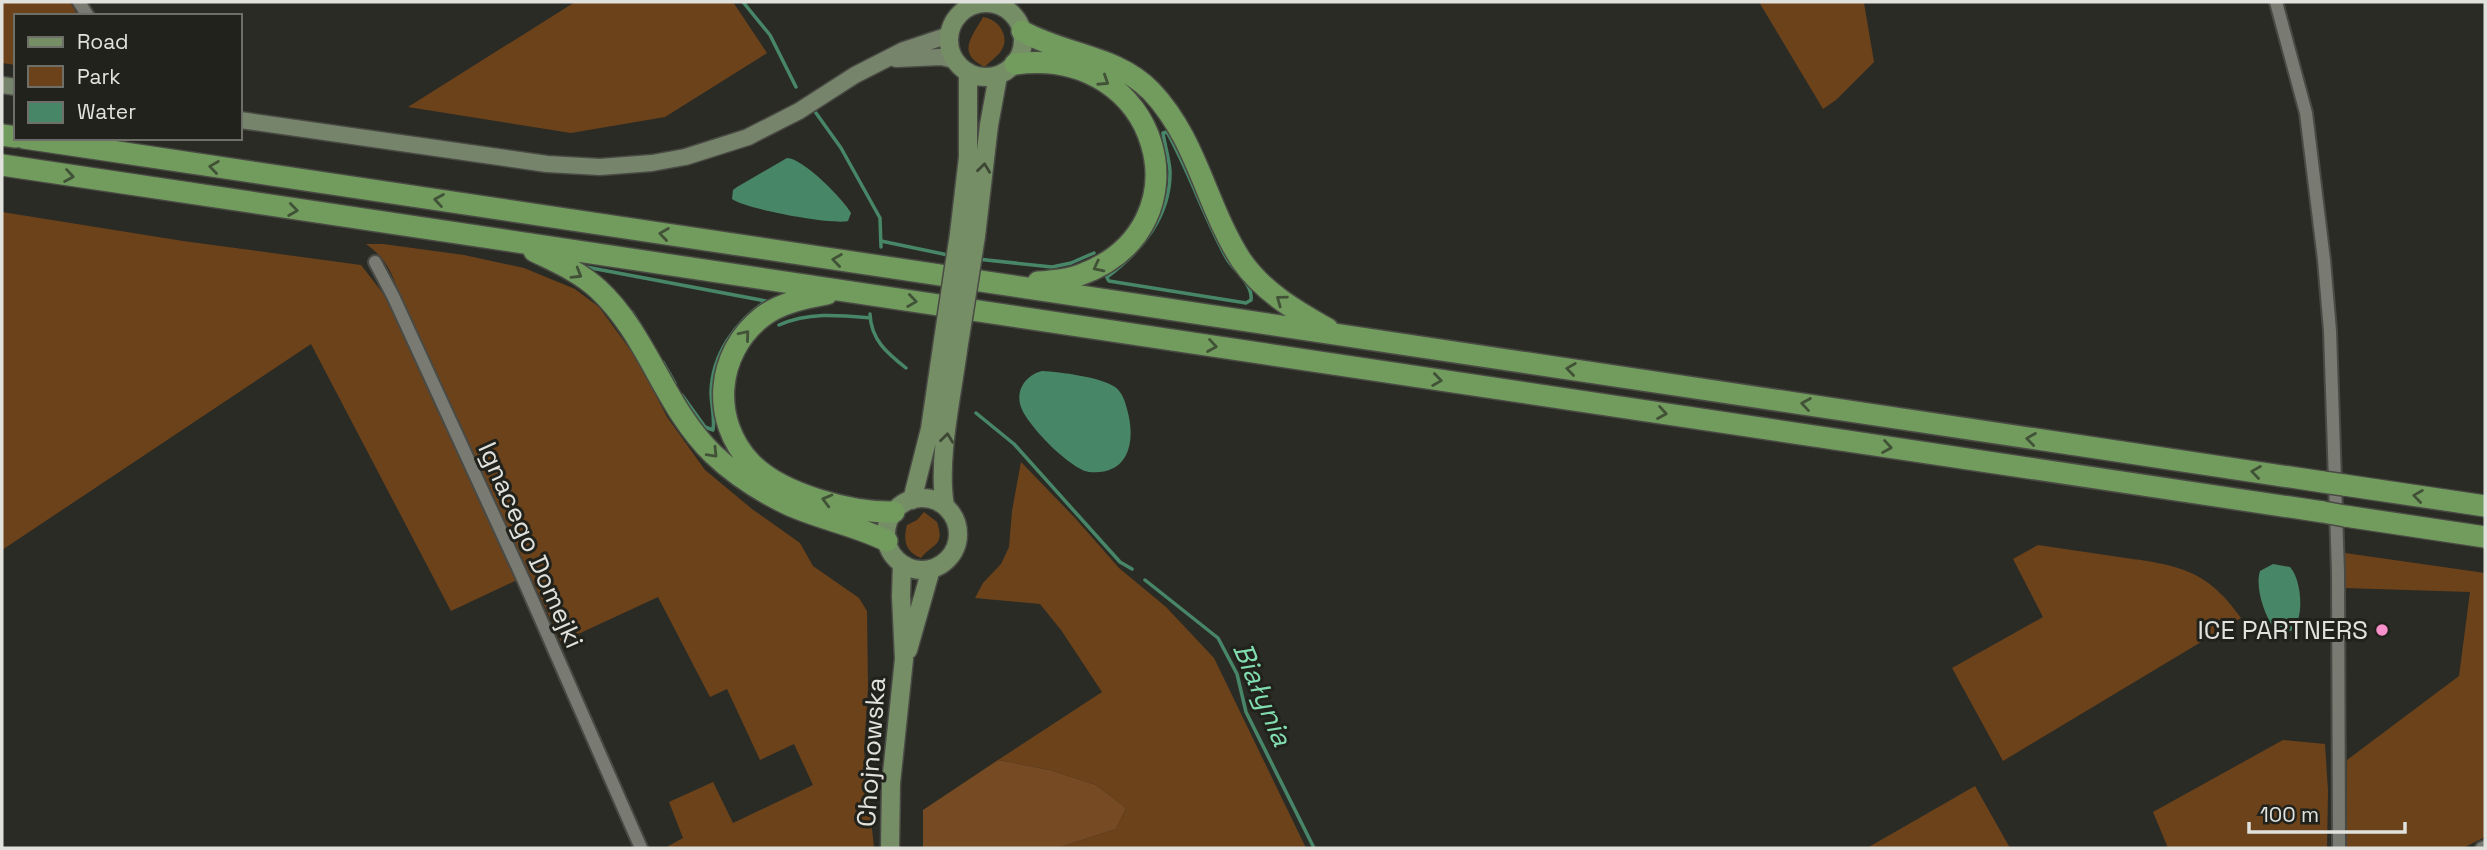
<svg xmlns="http://www.w3.org/2000/svg" width="2487" height="850" font-family="'Space Grotesk',sans-serif">
  <style>
    .green { fill: #6c421b }
    .forest { fill: #764a22 }
    .water { fill: #488668 }
    .lines { fill: none; stroke-linecap: round; stroke-linejoin: round }
    .stream { stroke: #488668; stroke-width: 3.5 }
    .street-casing { stroke: #494a44; stroke-width: 16 }
    .secondary-casing { stroke: #494a44; stroke-width: 19 }
    .primary-casing { stroke: #494a44; stroke-width: 21 }
    .highway-casing { stroke: #494a44; stroke-width: 24 }
    .street { stroke: #797a72; stroke-width: 12 }
    .secondary { stroke: #77846c; stroke-width: 16 }
    .primary { stroke: #758e66; stroke-width: 18 }
    .highway { stroke: #729b5e; stroke-width: 21 }
    .primary-bridge-casing { stroke: #494a44; stroke-width: 21; stroke-linecap: butt }
    .highway-bridge-casing { stroke: #494a44; stroke-width: 24; stroke-linecap: butt }
    .primary-bridge { stroke: #758e66; stroke-width: 18 }
    .highway-bridge { stroke: #729b5e; stroke-width: 21 }
    .oneway { stroke: #415236 }
    .oneway2 { stroke: #3e4835 }
    .poi-dot { fill: #f890cb; stroke: #21221b; stroke-width: 2.5 }
    .labels { text-anchor: middle; dominant-baseline: central; stroke-width: 6; stroke-linejoin: round; paint-order: stroke }
    .street-label { font-size: 26px; fill: #e1e2dd; stroke: #21221b }
    .poi-label { font-size: 26px; fill: #e1e2dd; stroke: #21221b; text-anchor: end }
    .water-label { font-size: 28px; font-style: italic; fill: #81ddb0; stroke: #21221b }
  </style>
  <rect width="100%" height="100%" fill="#2b2b25"/>
  <path class="green" d="M 2,2 L 70,2 L 78,16 L 16,16 L 16,65 L 2,63 Z
    M 575,2 L 733,2 L 767,53 L 665,117 L 571,133 L 408,107 Z
    M 1759,2 L 1867,2 L 1864,3 L 1874,62 L 1836,100 L 1823,109 Z
    M 983,17 C 998,19 1011,36 1001,51 C 997,57 990,61 985,67 C 955,53 973,36 983,17 Z
    M 2,212 L 183,241 L 361,265 L 385,296 L 517,580 L 451,611 L 311,344 L 2,550 Z
    M 366,244 L 383,244 L 464,255 L 524,268 L 575,289 L 599,307 L 637,359 L 667,417 L 705,470 L 752,509 L 800,543 L 813,566 L 859,598 L 867,611 L 868,688 L 864,750 L 874,848 L 665,848 L 683,838 L 669,802 L 713,782 L 733,823 L 813,785 L 794,744 L 760,760 L 727,689 L 710,697 L 658,597 L 561,642 L 397,288 C 390,268 384,257 366,244 Z
    M 1021,462 L 1075,518 L 1119,568 L 1166,607 L 1214,658 L 1306,848 L 1057,848 L 1116,829 L 1126,808 L 1096,785 L 1050,770 L 998,760 L 1102,692 L 1061,630 L 1040,604 L 975,598 L 983,583 L 1001,564 L 1009,547 L 1012,511 Z
    M 924,512 L 937,522 C 945,546 933,543 921,558 C 905,552 903,540 907,525 L 917,520 Z
    M 2038,545 C 2065,549 2092,553 2119,557 C 2176,565 2206,568 2241,618 L 2003,761 L 1952,668 L 2043,617 L 2013,559 Z
    M 2345,553 L 2485,573 L 2485,837 L 2463,848 L 2347,848 L 2347,760 L 2459,676 L 2470,592 L 2345,588 Z
    M 2283,740 L 2325,744 L 2328,791 L 2327,848 L 2168,848 L 2153,812 Z
    M 1975,786 L 2010,848 L 1867,848 Z"/>
  <path class="forest" d="M 998,760 L 1050,770 L 1096,785 L 1126,808 L 1116,829 L 1057,848 L 923,848 L 923,810 Z"/>
  <path class="water" d="M 787,158 C 803,158 843,199 851,213 L 848,221 C 832,225 745,209 732,199 L 733,190 L 737,187 Z
    M 1042,371 C 1060,372 1101,377 1115,387 C 1122,392 1125,401 1127,409 C 1136,440 1130,476 1089,472 C 1070,469 1027,425 1021,407 C 1015,390 1026,375 1042,371 Z
    M 2273,564 L 2290,567 C 2302,580 2305,620 2291,631 L 2282,632 L 2273,627 C 2264,614 2255,587 2260,571 Z"/>
  <g class="lines">
    <path class="stream" d="M 743,2 L 770,35 L 796,87
      M 816,113 L 841,148 L 880,218 L 881,247
      M 881,241 L 948,255
      M 977,259 L 1052,267 L 1071,263 L 1094,253
      M 589,269 L 586,267 L 766,301
      M 1106,275 C 1107,277 1107,279 1109,281 L 1246,303 L 1251,300 C 1253,284 1235,272 1227,259 C 1204,218 1190,173 1167,132 L 1163,133 C 1165,146 1169,158 1170,171 C 1171,216 1141,252 1107,277
      M 632,312 L 641,326
      M 870,314 C 871,340 887,353 906,368
      M 779,325 C 809,312 838,315 870,318
      M 663,362 L 675,383
      M 682,395 L 705,427 L 713,430 C 715,417 711,404 711,392 C 712,354 736,321 766,301
      M 976,413 L 1014,444 L 1120,562 L 1132,569
      M 1145,580 L 1218,638 L 1237,674 L 1246,712 L 1314,848"/>
    <g class="street-casing">
      <path id="street" d="M 79,2 L 88,16
        M 2276,2 L 2306,113 L 2324,260 L 2330,331 L 2338,572 L 2339,848
        M 375,262 L 393,296 L 524,581 L 641,848
        M 2482,848 L 2485,847"/>
    </g>
    <g class="secondary-casing">
      <path id="secondary" d="M 896,59 L 941,57 L 954,60
        M 2,85 L 16,87
        M 240,120 L 547,164 L 600,167 L 652,163 L 685,157 L 748,137 L 799,111 L 855,75 L 904,50 L 949,35"/>
    </g>
    <g class="primary-casing">
      <path id="primary" d="M949 40a37 37 0 1 1 74 0a37 37 0 1 1-74 0Z
        M 959,234 L 968,157 L 968,73
        M 976,236 L 989,125 L 998,76
        M886 534a36 36 0 1 1 72 0a36 36 0 1 1-72 0Z
        M 912,500 L 930,429 L 942,347
        M 945,506 C 937,461 952,396 958,350
        M 908,650 L 931,569
        M 890,848 L 891,783 L 904,659 L 901,596 L 902,564"/>
    </g>
    <g class="highway-casing">
      <path id="highway" d="M 1022,31 C 1064,55 1116,55 1151,91 C 1197,139 1206,206 1241,260 C 1263,292 1296,311 1328,329
        M 1015,64 C 1160,44 1212,227 1080,275 C 1067,280 1051,281 1038,282
        M 2,135 L 16,137
        M 24,138 L 2323,482
        M 2,165 L 2323,512
        M 534,251 C 556,262 580,272 598,289 C 648,335 664,407 713,454 C 735,475 760,491 787,504 C 819,519 855,525 887,541
        M 827,294 C 805,298 780,303 762,317 C 716,353 710,420 751,463 C 781,494 851,513 894,512
        M 2344,485 L 2485,506
        M 2345,516 L 2485,537"/>
    </g>
    <use href="#street" class="street"/>
    <use href="#secondary" class="secondary"/>
    <use href="#primary" class="primary"/>
    <use href="#highway" class="highway"/>
    <g class="primary-bridge-casing">
      <path id="primary-bridge" d="M 942,347 L 959,234
        M 958,350 L 976,236"/>
    </g>
    <g class="highway-bridge-casing">
      <path id="highway-bridge" d="M 2323,482 L 2344,485
        M 2323,512 L 2345,516"/>
    </g>
    <use href="#primary-bridge" class="primary-bridge"/>
    <use href="#highway-bridge" class="highway-bridge"/>
  </g>
  <defs><path id="oneway-chevron" d="M-2-3.5L2.5 0L-2 3.5" fill="none" stroke-width="1.6" stroke-linecap="round" stroke-linejoin="round" transform="scale(1.75)"/></defs>
  <g class="oneway">
    <use href="#oneway-chevron" transform="translate(1104 81) rotate(33)"/>
    <use href="#oneway-chevron" transform="translate(214 167) rotate(-172)"/>
    <use href="#oneway-chevron" transform="translate(69 176) rotate(9)"/>
    <use href="#oneway-chevron" transform="translate(439 200) rotate(-171)"/>
    <use href="#oneway-chevron" transform="translate(293 210) rotate(8)"/>
    <use href="#oneway-chevron" transform="translate(664 234) rotate(-172)"/>
    <use href="#oneway-chevron" transform="translate(837 260) rotate(-172)"/>
    <use href="#oneway-chevron" transform="translate(1098 267) rotate(153)"/>
    <use href="#oneway-chevron" transform="translate(577 274) rotate(31)"/>
    <use href="#oneway-chevron" transform="translate(1281 300) rotate(-144)"/>
    <use href="#oneway-chevron" transform="translate(912 301) rotate(8)"/>
    <use href="#oneway-chevron" transform="translate(745 335) rotate(-50)"/>
    <use href="#oneway-chevron" transform="translate(1212 346) rotate(9)"/>
    <use href="#oneway-chevron" transform="translate(1571 369) rotate(-172)"/>
    <use href="#oneway-chevron" transform="translate(1437 380) rotate(8)"/>
    <use href="#oneway-chevron" transform="translate(1806 404) rotate(-171)"/>
    <use href="#oneway-chevron" transform="translate(1662 413) rotate(9)"/>
    <use href="#oneway-chevron" transform="translate(2031 439) rotate(-172)"/>
    <use href="#oneway-chevron" transform="translate(1887 447) rotate(9)"/>
    <use href="#oneway-chevron" transform="translate(713 453) rotate(46)"/>
    <use href="#oneway-chevron" transform="translate(2256 472) rotate(-172)"/>
    <use href="#oneway-chevron" transform="translate(2418 496) rotate(-172)"/>
    <use href="#oneway-chevron" transform="translate(827 500) rotate(-165)"/>
  </g>
  <g class="oneway2">
    <use href="#oneway-chevron" transform="translate(984 168) rotate(-83)"/>
    <use href="#oneway-chevron" transform="translate(947 438) rotate(-83)"/>
  </g>
  <circle class="poi-dot" cx="2382" cy="630" r="7"/>
  <g class="labels">
    <g class="street-label">
      <text transform="translate(531 545) rotate(66)">Ignacego Domejki</text>
      <text transform="translate(871 752) rotate(-86)">Chojnowska</text>
    </g>
    <g class="poi-label">
      <text x="2368" y="630">ICE PARTNERS</text>
    </g>
    <g class="water-label">
      <text transform="translate(1263 694) rotate(67)">Białynia</text>
    </g>
  </g>
  <rect width="2487" height="850" fill="none" stroke="#e1e2dd" stroke-width="7"/>
  <rect x="14" y="14" width="228" height="126" fill="#21221b" stroke="#6e6f69" stroke-width="2"/>
  <rect x="28" y="37" width="35" height="10" fill="#758e66" stroke="#6e6f69" stroke-width="2"/>
  <text x="77" y="49" font-size="21" fill="#e1e2dd">Road</text>
  <rect x="28" y="66" width="35" height="21" fill="#6c421b" stroke="#6e6f69" stroke-width="2"/>
  <text x="77" y="84" font-size="21" fill="#e1e2dd">Park</text>
  <rect x="28" y="102" width="35" height="21" fill="#488668" stroke="#6e6f69" stroke-width="2"/>
  <text x="77" y="119" font-size="21" fill="#e1e2dd">Water</text>
  <path d="M2249 822v10h156v-10" fill="none" stroke="#e1e2dd" stroke-width="3.5"/>
  <text x="2260" y="822" font-size="21" fill="#e1e2dd" stroke="#21221b" stroke-width="5" paint-order="stroke">100 m</text>
</svg>
